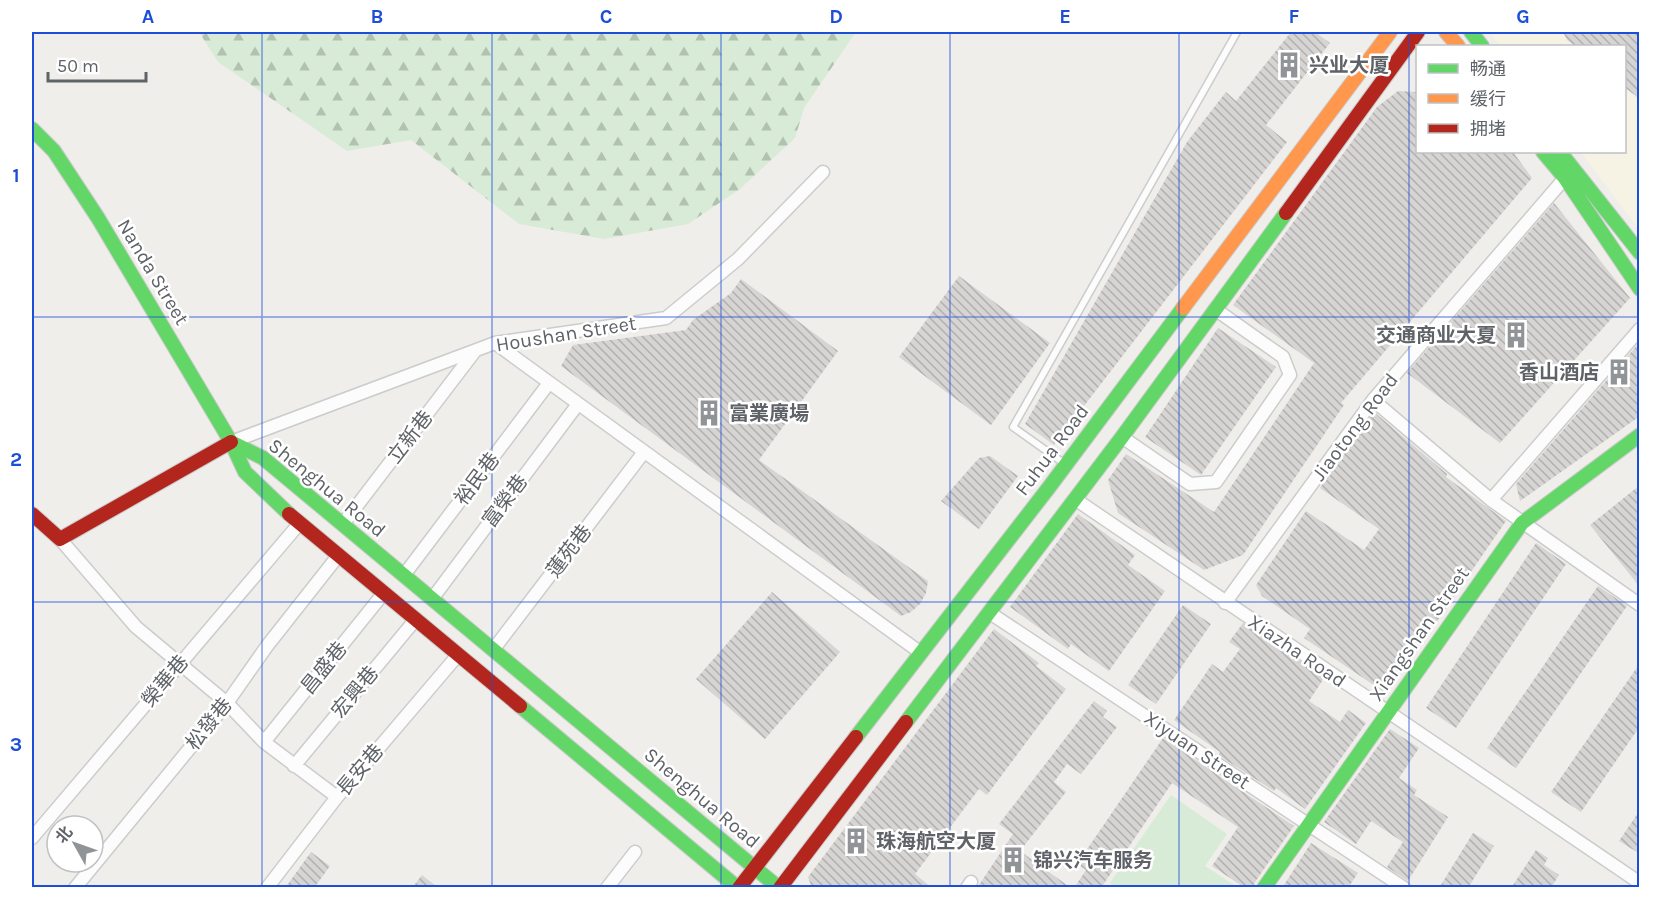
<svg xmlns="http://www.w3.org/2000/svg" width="1671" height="919" font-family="Karla,'Noto Sans SC',sans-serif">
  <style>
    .commercial { fill: #f7f3e4 }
    .forest { fill: url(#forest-firs) }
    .garden { fill: #d8ebd6 }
    .building { fill: url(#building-back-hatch) }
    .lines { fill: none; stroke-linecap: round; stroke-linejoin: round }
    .lane-casing { stroke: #cbcccc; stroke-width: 9 }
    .street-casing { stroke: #cbcccc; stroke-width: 15 }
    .fast-casing { stroke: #cacacb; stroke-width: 16 }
    .slow-casing { stroke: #cacacb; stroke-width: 16 }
    .jam-casing { stroke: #cacacb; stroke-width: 16 }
    .lane { stroke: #fdfcfc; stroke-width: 6 }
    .street { stroke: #fdfcfc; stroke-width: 12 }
    .fast { stroke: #63d668; stroke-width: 14 }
    .slow { stroke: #ff974d; stroke-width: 14 }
    .jam { stroke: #b3261e; stroke-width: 14 }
    .grid { fill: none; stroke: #1d4ed8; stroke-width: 1.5; stroke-opacity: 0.55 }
    .labels { text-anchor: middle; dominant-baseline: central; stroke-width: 5; stroke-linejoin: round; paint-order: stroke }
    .poi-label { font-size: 20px; font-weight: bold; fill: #5f6368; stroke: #fff; text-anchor: start }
    .street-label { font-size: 20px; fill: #5f6368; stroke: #fff }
    .neatline { fill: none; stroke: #1d4ed8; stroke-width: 2 }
    .grid-label { font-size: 20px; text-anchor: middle; font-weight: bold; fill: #1d4ed8 }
  </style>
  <defs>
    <pattern id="forest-firs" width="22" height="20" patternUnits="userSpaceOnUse" patternTransform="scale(1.5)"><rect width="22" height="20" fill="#d8ebd6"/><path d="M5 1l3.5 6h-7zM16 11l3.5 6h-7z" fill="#b2c2b1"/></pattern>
    <pattern id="building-back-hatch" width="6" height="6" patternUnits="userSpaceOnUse" patternTransform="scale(1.5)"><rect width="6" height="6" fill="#d6d5d3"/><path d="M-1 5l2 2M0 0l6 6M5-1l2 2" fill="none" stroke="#b1b0af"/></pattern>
  </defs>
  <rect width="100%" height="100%" fill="#efeeea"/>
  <path class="commercial" d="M 1489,32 L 1639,32 L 1639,229 L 1581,152 L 1624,152 L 1624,46 L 1501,46 Z"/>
  <path class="forest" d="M 199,32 L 856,32 L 804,108 L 795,138 L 740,189 L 688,224 L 604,239 L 519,224 L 411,140 L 347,151 L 218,62 Z"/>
  <path class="garden" d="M 1171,795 L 1227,834 L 1205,866 L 1237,887 L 1116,888 L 1110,883 Z"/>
  <path class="building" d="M 1291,32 L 1315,32 L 1330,43 L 1266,125 L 1287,142 L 1054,445 L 1025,424 L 1187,142 L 1226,92 L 1236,101 Z
    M 1563,32 L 1640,32 L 1640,99 L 1624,87 L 1624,46 L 1575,46 L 1567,40 Z
    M 1398,91 L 1418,92 L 1418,152 L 1513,152 L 1532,178 L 1341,403 L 1344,405 L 1243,555 L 1204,570 L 1118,513 L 1108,480 L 1126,454 L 1214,512 L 1314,363 L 1233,305 L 1377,107 Z
    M 1554,203 L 1630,298 L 1500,443 L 1407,373 Z
    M 959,276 L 1050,343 L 991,425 L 899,357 Z
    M 741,279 L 838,351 L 759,460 L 928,581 L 926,593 L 920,604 L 911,612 L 901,616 L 561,366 L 573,345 L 686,330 L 693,320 L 731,293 Z
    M 1218,328 L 1276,367 L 1201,475 L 1145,437 Z
    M 1640,342 L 1640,416 L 1520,501 L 1516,484 Z
    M 1374,412 L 1447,474 L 1446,477 L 1506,521 L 1387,694 L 1304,638 L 1310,629 L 1262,596 L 1256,585 L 1306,511 L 1364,550 L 1379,529 L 1320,488 Z
    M 990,456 L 1018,476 L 979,529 L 941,501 L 979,458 Z
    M 1640,485 L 1640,587 L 1590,525 Z
    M 1078,514 L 1135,555 L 1128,565 L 1165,591 L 1109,671 L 1071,644 L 1068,649 L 1010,607 Z
    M 1536,543 L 1566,564 L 1456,728 L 1426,708 Z
    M 1598,586 L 1627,606 L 1516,768 L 1487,748 Z
    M 772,592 L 840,652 L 765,739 L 696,679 Z
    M 1183,605 L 1211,624 L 1156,704 L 1128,685 Z
    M 1243,623 L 1324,678 L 1309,701 L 1340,722 L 1348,710 L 1366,723 L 1305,809 L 1276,788 L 1274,791 L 1218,755 L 1220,752 L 1174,720 L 1212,664 L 1223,672 L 1240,649 L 1229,642 Z
    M 994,629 L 1039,663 L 1036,666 L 1066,689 L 987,795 L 979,789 L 915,874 L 932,888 L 812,888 L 808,877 Z
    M 1640,663 L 1640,726 L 1581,812 L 1551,792 Z
    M 1094,701 L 1107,711 L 1103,717 L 1117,727 L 1081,774 L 1067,764 L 1054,782 L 1066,792 L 1020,851 L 1071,888 L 977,888 L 1013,834 L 999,824 Z
    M 1390,729 L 1419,748 L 1399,778 L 1417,790 L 1414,795 L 1448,817 L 1408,881 L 1387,867 L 1403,842 L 1371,821 L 1356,844 L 1324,822 Z
    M 1163,738 L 1294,826 L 1255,882 L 1253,888 L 1245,888 L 1212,866 L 1238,827 L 1172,783 L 1101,888 L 1074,888 L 1086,870 L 1077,864 Z
    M 1640,810 L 1640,854 L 1619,841 Z
    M 1473,833 L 1494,846 L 1468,888 L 1439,888 Z
    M 1311,843 L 1358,873 L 1348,888 L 1282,888 Z
    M 1536,850 L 1548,858 L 1544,865 L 1559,875 L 1551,888 L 1511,888 Z
    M 311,852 L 330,866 L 314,888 L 285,888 Z
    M 422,875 L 438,888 L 412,888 Z"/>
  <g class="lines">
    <g class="lane-casing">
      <path id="lane" d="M 1065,464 L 1013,427 L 1237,32"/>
    </g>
    <g class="street-casing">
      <path id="street" d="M 495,343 L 921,653
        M 1373,400 L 1491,500 L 1640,329
        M 1122,437 L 1190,484 L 1216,482 L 1290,375 L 1283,357 L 1215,309
        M 231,442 L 495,343 L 666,318 L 738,259 L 823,172
        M 1075,499 L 1640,883
        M 1491,500 L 1640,605
        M 343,524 L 475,351
        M 60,539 L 136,627 L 227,703 L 264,742 L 337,797
        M 404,575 L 549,383
        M 432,599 L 578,404
        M 1225,603 L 1373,400 L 1565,178
        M 990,613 L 1404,888
        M 493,650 L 644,452
        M 264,742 L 383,594
        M 294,766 L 416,619
        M 32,838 L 299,524
        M 75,888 L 227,703 L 267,646 L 338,556
        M 267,888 L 337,797 L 458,655
        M 607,888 L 635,852
        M 967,888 L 971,882"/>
    </g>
    <g class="fast-casing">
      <path id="fast" d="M 1471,32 L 1482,46
        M 32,129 L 54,151 L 98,218 L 231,442 L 245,472 L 289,514
        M 1543,152 L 1565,178 L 1640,289
        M 1560,152 L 1640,253
        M 231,442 L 263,458 L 779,888
        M 520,706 L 738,888
        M 906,722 L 1122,437 L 1286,213
        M 856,737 L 1050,486 L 1183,308
        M 1264,888 L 1522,523 L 1640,435"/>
    </g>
    <g class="slow-casing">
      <path id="slow" d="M 1446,32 L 1458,46
        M 1183,308 L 1390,32"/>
    </g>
    <g class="jam-casing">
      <path id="jam" d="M 1286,213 L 1418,32
        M 32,514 L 60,539 L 231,442
        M 289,514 L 520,706
        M 739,888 L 856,737
        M 780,888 L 906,722"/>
    </g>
    <use href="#lane" class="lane"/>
    <use href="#street" class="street"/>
    <use href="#fast" class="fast"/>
    <use href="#slow" class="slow"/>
    <use href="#jam" class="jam"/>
  </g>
  <path class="grid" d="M 262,32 L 262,888M 492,32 L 492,888M 721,32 L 721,888M 950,32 L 950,888M 1179,32 L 1179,888M 1409,32 L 1409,888M 32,317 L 1640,317M 32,602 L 1640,602"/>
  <defs>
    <g id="building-bare" transform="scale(2.07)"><path d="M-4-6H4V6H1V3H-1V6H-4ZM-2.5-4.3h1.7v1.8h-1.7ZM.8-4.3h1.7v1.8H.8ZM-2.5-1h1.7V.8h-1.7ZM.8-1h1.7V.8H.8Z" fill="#919496" stroke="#fff" stroke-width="2.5" paint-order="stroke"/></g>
  </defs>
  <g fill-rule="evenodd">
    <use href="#building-bare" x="1289" y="65"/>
    <use href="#building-bare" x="1516" y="335"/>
    <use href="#building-bare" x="1619" y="372"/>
    <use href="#building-bare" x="709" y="413"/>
    <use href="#building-bare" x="856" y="841"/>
    <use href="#building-bare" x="1013" y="860"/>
  </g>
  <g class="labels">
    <g class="poi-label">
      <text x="1309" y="65">兴业大厦</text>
      <text x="1496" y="335" text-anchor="end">交通商业大夏</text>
      <text x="1599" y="372" text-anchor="end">香山酒店</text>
      <text x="729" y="413">富業廣場</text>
      <text x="876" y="841">珠海航空大厦</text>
      <text x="1033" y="860">锦兴汽车服务</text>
    </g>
    <g class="street-label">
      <text transform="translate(153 272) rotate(59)">Nanda Street</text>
      <text transform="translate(566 334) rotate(-9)">Houshan Street</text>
      <text transform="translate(1355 427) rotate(-53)">Jiaotong Road</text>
      <text transform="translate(410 437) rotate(-52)">立新巷</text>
      <text transform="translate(1052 450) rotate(-53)">Fuhua Road</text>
      <text transform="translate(477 479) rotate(-53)">裕民巷</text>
      <text transform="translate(327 488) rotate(39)">Shenghua Road</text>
      <text transform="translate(505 501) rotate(-53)">富榮巷</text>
      <text transform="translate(569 551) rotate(-53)">蓮苑巷</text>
      <text transform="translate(1419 634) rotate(-55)">Xiangshan Street</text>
      <text transform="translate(1297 651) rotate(34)">Xiazha Road</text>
      <text transform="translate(324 668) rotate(-51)">昌盛巷</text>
      <text transform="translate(165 681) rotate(-50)">榮華巷</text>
      <text transform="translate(355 692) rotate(-50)">宏興巷</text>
      <text transform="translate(209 724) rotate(-51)">松發巷</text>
      <text transform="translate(1197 750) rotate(34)">Xiyuan Street</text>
      <text transform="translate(360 770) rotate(-50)">長安巷</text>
      <text transform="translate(702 798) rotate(40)">Shenghua Road</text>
    </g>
  </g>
  <rect width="1671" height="919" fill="none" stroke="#ffffff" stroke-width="66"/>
  <rect x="1416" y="45" width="210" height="108" fill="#ffffff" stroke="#bfc1c3" stroke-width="1.5"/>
  <rect x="1428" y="64" width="30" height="9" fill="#63d668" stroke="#bfc1c3" stroke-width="1.5"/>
  <text x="1470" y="75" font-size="18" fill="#5f6368">畅通</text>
  <rect x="1428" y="94" width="30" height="9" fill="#ff974d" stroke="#bfc1c3" stroke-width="1.5"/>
  <text x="1470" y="105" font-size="18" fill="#5f6368">缓行</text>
  <rect x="1428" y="124" width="30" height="9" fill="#b3261e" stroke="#bfc1c3" stroke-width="1.5"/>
  <text x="1470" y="135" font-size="18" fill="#5f6368">拥堵</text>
  <g transform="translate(75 844) rotate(310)"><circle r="28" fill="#ffffff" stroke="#bfc1c3" stroke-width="1.5"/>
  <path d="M0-4.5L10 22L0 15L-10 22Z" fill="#919496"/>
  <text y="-9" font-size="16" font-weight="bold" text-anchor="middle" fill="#5f6368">北</text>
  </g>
  <path d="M48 72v9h98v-9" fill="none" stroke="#5f6368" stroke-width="3"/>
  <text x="57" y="72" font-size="18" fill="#5f6368" stroke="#ffffff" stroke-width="4.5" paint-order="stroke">50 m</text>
  <rect x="33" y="33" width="1605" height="853" class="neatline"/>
  <g class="grid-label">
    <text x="148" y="23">A</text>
    <text x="377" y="23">B</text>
    <text x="606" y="23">C</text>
    <text x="836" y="23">D</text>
    <text x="1065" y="23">E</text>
    <text x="1294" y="23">F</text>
    <text x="1523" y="23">G</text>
    <text x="16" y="182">1</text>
    <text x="16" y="466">2</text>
    <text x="16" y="751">3</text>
  </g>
</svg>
